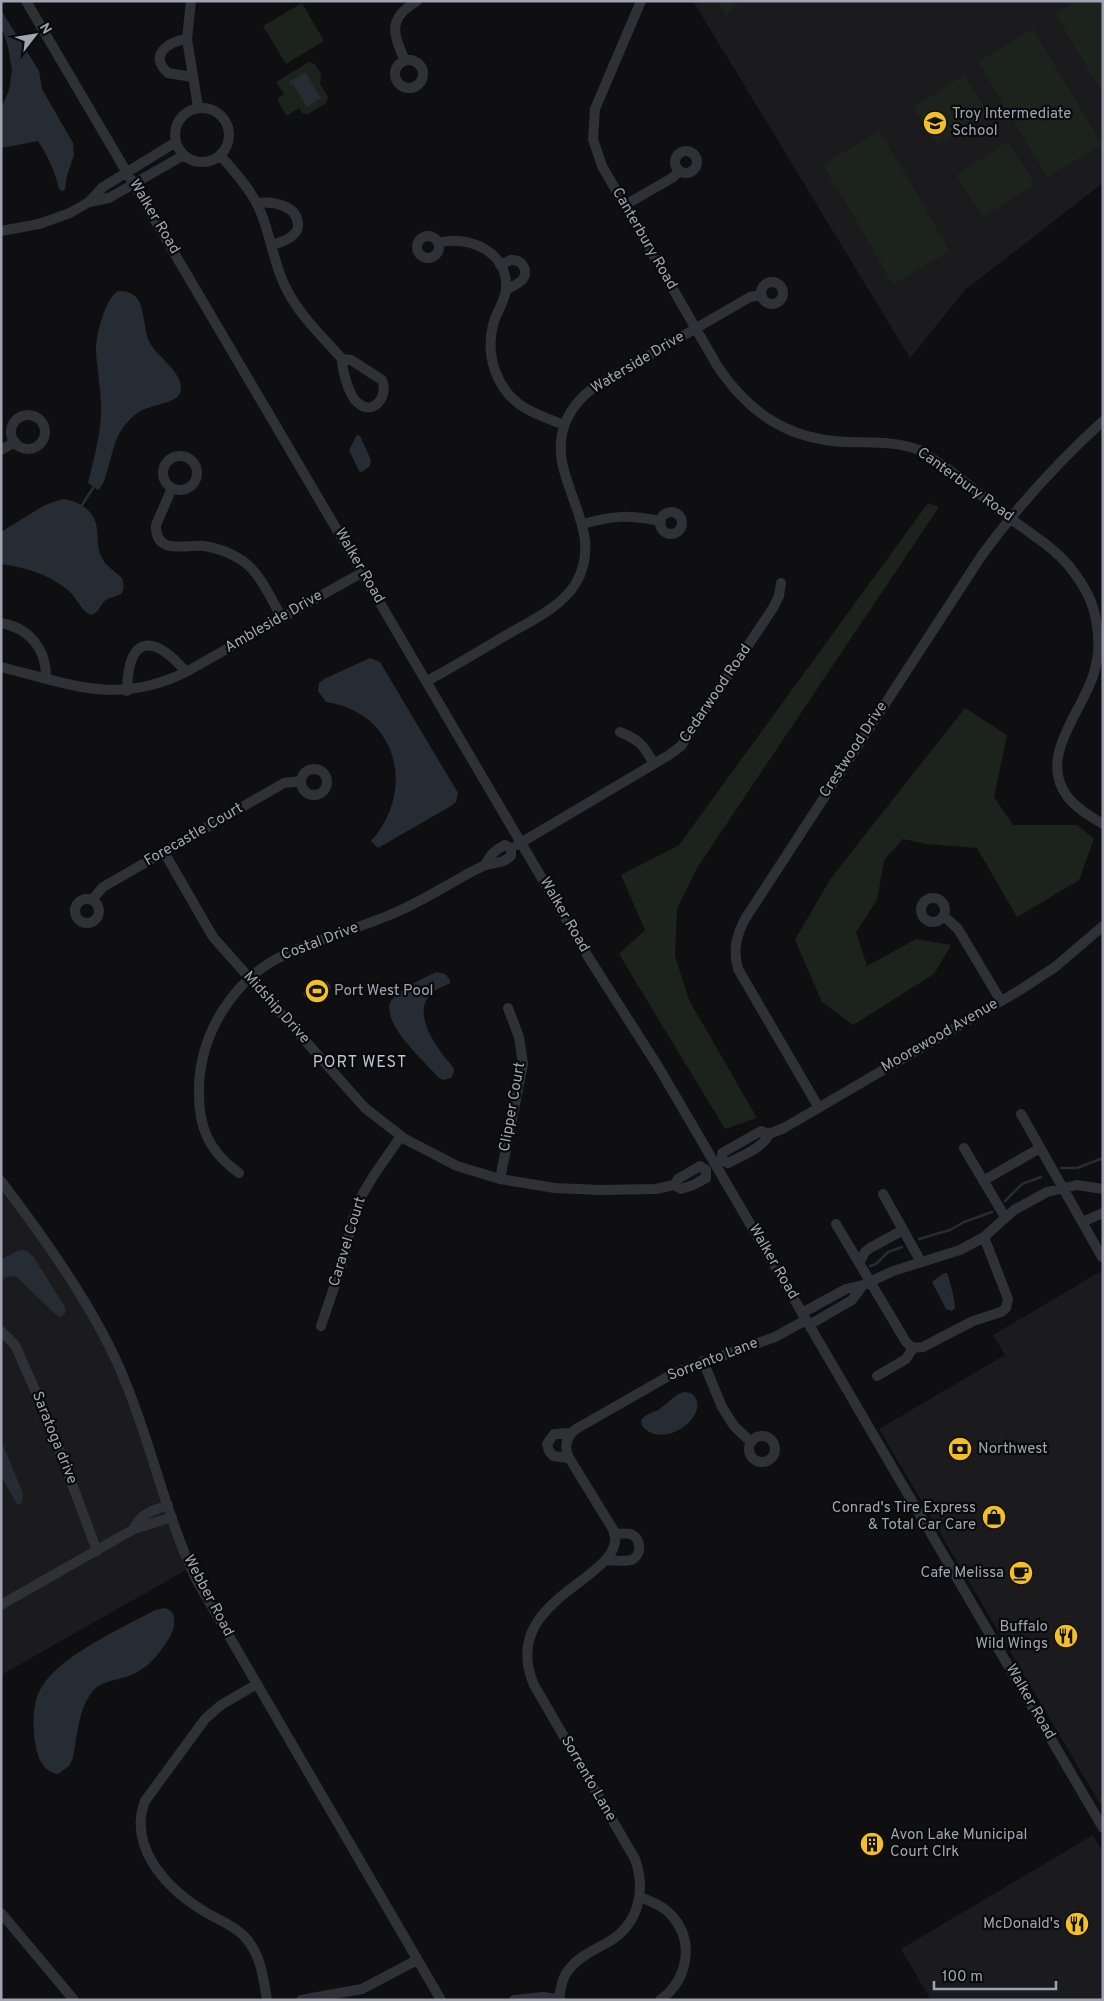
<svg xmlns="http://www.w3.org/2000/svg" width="1104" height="2001" font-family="Overpass,sans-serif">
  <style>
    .built { fill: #1b1b1e }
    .green { fill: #1c231d }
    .water { fill: #262c34 }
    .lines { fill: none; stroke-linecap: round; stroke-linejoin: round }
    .stream { stroke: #262c34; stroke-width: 2.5 }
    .minor { stroke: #303136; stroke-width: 10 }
    .labels { text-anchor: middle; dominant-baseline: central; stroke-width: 4.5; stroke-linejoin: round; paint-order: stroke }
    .poi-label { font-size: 15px; fill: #a0a4b2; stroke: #0a0a0b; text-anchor: start }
    .street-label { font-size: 15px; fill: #a0a4b2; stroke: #0a0a0b }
    .neighbourhood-label { font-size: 16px; letter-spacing: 1px; fill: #c1c3ce; stroke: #0a0a0b }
  </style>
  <rect width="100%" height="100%" fill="#0f0f11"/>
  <path class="built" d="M 693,1 L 1103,1 L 1103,183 L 965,290 L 910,358 Z
    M 1,1186 L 47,1250 L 93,1323 L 117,1370 L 188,1569 L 1,1675 Z
    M 1103,1270 L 1103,1809 L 879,1429 L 1005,1355 L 993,1335 Z
    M 1093,1835 L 1103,1853 L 1103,2000 L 931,2000 L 901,1949 Z"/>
  <path class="green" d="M 718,1 L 739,1 L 727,16 Z
    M 1076,1 L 1103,1 L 1103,93 L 1055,14 Z
    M 302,3 L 324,41 L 286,64 L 263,26 Z
    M 1033,29 L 1102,144 L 1047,177 L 978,62 Z
    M 309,62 L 315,64 L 321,74 L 320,84 L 328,97 L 326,103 L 308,114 L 302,113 L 299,108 L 286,116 L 277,99 L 284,94 L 276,82 Z
    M 964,75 L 988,113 L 938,145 L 913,108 Z
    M 880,131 L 950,251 L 893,284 L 823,164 Z
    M 1008,142 L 1035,184 L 983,217 L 956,175 Z
    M 928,503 L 939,507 L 697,868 L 677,909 L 675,956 L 689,1000 L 757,1118 L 725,1129 L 619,954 L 645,930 L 621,875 L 679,845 Z
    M 965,708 L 1007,735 L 994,797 L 1013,825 L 1077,825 L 1094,839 L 1079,880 L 1017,917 L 977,848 L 927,844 L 903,839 L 884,860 L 877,900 L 856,932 L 867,966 L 916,939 L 951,945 L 934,974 L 853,1025 L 822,1002 L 795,940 L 831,878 Z"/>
  <path class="water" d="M 1,10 L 39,71 L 42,89 L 73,143 L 74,155 L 67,176 L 65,189 L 63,191 L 59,189 C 55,172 48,156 38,141 L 1,148 L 1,109 L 9,90 L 12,70 L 8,47 L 1,25 Z
    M 305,72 L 321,98 L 307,107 L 293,84 L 291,85 L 289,82 Z
    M 118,291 C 149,290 140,323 150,343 C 157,357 187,375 180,393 C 175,404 149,405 139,412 C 133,416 127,422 123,428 C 110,444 109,482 98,490 L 88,483 C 93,461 100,438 101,415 C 102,393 97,372 96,350 C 96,336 105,298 118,291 Z
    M 357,435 L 360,436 L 371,460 L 370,466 L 362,472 L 359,471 L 349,450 Z
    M 62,499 C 79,501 95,510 97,529 C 98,538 97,547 101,556 C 104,565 115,571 122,578 C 129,602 110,593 103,603 C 99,608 98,612 92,615 C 82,613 77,598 69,591 C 49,574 27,568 1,564 L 1,532 L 45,505 Z
    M 370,658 L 380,662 L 458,793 L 456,802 L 451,806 L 378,848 L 371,841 C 417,790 397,712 326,702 L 318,691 L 319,683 L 324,679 Z
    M 437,972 L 445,974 L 450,980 L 450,983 C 443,987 435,989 430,995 C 411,1015 439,1051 453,1067 L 454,1072 L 451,1078 L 444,1080 L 439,1078 C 425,1062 380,1023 391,1001 C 398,990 425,977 437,972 Z
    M 324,981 L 328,982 L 331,987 C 327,999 315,1003 305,997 L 303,994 L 306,988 L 309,987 L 317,988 Z
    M 22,1250 L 27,1251 L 33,1256 L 65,1307 L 66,1312 L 61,1317 L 55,1314 L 17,1277 L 10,1276 L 1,1280 L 1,1260 L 17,1251 Z
    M 944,1273 L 947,1273 C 949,1277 956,1305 955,1308 L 952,1311 L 946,1309 L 932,1282 Z
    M 684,1392 L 691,1393 C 715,1411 666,1453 642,1426 L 641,1420 C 646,1414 652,1413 658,1410 C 667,1405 674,1394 684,1392 Z
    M 1,1440 L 22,1491 L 23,1499 L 21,1504 L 17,1504 L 1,1476 Z
    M 165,1608 C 174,1611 175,1617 174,1626 C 173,1633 168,1640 164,1646 C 154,1661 143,1671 126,1677 C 113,1681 101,1681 92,1692 C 78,1710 77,1737 73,1758 L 69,1766 L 58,1774 C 44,1772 38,1759 36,1747 C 33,1732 32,1712 37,1697 C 50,1659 121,1629 155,1610 Z"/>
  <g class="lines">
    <path class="stream" d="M 82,505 L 93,488
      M 1061,1168 L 1077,1168 L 1103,1158
      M 1005,1201 L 1022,1184 L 1041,1177
      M 919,1239 L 950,1230 L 964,1222 L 992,1212
      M 870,1266 L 876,1264 L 888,1252 L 902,1247"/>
    <path class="minor" d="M 26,1 L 587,955 L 659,1068 L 1103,1828
      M 191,1 L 187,39 L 198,107
      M 641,1 L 595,109 L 593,139 L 602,166 L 718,367 C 750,414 789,440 847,442 C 871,443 896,441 919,450 C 950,468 979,494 1007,516 C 1028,532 1052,546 1069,566 C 1082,582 1093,600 1096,620 C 1100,639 1099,658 1093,676 C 1081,713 1038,757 1067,796 C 1076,808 1090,816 1103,824
      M 187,39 C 168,41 148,56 168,73 L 192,77
      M395 74a14 14 0 1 1 28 0a14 14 0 1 1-28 0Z
      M 405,61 C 393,33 387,19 417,1
      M175 135a27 27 0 1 1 54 0a27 27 0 1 1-54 0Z
      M675 162a11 11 0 1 1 22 0a11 11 0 1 1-22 0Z
      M 220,155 C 233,170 248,186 257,204 C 271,231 272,263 287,290 C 300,316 323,337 342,359 C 342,370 349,396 358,403 C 373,416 389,397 382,380 L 351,360 L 342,359
      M 89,202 L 103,187 L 176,142
      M 257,203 C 272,201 298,205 298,225 C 298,229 296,233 293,235 C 288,241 278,243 271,245
      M 625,205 L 672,178 L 680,171
      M 1,231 L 39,224 L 70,213 L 89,202 L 109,198 L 184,155
      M417 247a11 11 0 1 1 22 0a11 11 0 1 1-22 0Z
      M 438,243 C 468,234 509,252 506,289 C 505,302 496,312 493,325 C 485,356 497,391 525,408 C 537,415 551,420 564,425
      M 500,265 C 504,263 508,261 511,260 C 522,259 529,271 523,279 C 519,284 511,287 506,290
      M761 293a11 11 0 1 1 22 0a11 11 0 1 1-22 0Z
      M11 432a17 17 0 1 1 34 0a17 17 0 1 1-34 0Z
      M 1,450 L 15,442
      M163 473a17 17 0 1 1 34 0a17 17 0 1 1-34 0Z
      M 172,488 L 156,525 C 155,556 186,544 204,546 C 218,548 231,553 243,561 C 261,574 271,599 282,618
      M660 523a11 11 0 1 1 22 0a11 11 0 1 1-22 0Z
      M 583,524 C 615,515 628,515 661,521
      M 1,623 C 30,628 47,650 46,679
      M 1,667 C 71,684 116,706 186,672 L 363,572
      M 427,681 C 453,667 478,652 503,637 C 528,622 560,609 576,583 C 609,525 542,478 566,421 C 573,406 583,394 598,385 L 750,297 L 762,295
      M 127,691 C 128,635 153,633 186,672
      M 620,732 C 640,740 644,746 654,764
      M301 782a13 13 0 1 1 26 0a13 13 0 1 1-26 0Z
      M 517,845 L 669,755 L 681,746 L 773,608 L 779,596 L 781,583
      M 164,852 L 213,937 L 365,1108 L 405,1139 L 457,1166 L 500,1179 L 555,1188 L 600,1190 L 656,1189 L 674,1185
      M921 910a12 12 0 1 1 24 0a12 12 0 1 1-24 0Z
      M75 911a12 12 0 1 1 24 0a12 12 0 1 1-24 0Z
      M 92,900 L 103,887 L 284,783 L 301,781
      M 944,916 L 958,929 L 1001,1001
      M 819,1108 L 738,969 C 733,950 736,936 745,919 L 982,555 C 1018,506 1058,462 1103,421
      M 1021,1114 L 1102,1257
      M 769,1134 C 763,1148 741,1156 728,1163 L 722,1160 L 722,1153 L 761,1131 L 769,1134 L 784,1128 L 1020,990 L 1055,967 L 1103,926
      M 964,1148 L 1005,1217
      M 700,1166 L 706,1170 L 706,1178 L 693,1185 L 681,1189 L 674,1185 L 678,1179 Z
      M 239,1173 C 208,1151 198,1126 199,1088 C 200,1034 233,980 282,956 C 317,939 357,929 392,914 C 424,901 452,881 483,866 C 493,861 499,866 511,856 L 511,848 L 505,845 C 495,850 490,855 485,865
      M 500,1179 L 523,1064 L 519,1037 L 508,1008
      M 1,1181 C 45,1239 98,1313 125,1381 C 152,1446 166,1517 197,1581 L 441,2000
      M 983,1181 L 1040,1148
      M 883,1194 L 921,1262
      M 1082,1222 L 1103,1213
      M 836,1224 L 906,1342 L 913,1348 L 923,1347 L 973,1321 L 1001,1312 L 1006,1308 L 1008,1299 L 984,1237
      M 859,1263 L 865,1252 L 870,1248 L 903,1230
      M 802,1313 L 846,1289 L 863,1285 L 893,1271 L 960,1250 L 984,1237 L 1014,1210 L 1047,1192 L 1077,1185 L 1103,1189
      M 809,1325 L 852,1300 L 863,1285
      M 321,1326 L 343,1261 L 353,1219 L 362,1195 L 374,1175 L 401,1136
      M 1,1331 L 15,1345 L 47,1417 L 97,1551
      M 703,1361 L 722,1407 L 734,1426 L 751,1442
      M 877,1376 L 906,1359 L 913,1348
      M749 1449a13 13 0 1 1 26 0a13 13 0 1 1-26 0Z
      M 569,1458 L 553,1456 L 549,1451 L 547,1444 L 554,1434 L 571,1433
      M 168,1505 C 154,1510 139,1514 134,1529 L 172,1517
      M 606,1560 C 613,1560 623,1562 631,1560 C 642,1556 642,1539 631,1534 C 626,1533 620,1534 614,1534
      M 1,1605 L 134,1529
      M 257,1684 L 221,1705 L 205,1719 L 145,1801 C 128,1846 165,1887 202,1910 C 216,1919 232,1924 244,1936 C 261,1954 263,1976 267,2000
      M 640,1897 C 652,1902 664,1906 673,1917 C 695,1943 687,1981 660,2000
      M 1,1913 L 74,2000
      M 559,1999 C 561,1987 562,1976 571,1967 C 581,1955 597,1949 610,1941 C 639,1923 646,1890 635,1859 L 534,1685 C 496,1596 630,1579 614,1531 L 568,1456 C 564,1445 567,1436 576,1429 L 674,1373 L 775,1337 L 806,1320
      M 301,2000 L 362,1989 L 417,1960
      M 514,2000 L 544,1997 L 561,2000"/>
  </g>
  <defs>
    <g id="school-disc" transform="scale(1.25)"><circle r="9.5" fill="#f3bf25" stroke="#0a0a0b"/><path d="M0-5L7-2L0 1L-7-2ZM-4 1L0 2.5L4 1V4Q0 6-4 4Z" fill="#111"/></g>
    <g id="stadium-disc" transform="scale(1.25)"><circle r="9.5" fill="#f3bf25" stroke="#0a0a0b"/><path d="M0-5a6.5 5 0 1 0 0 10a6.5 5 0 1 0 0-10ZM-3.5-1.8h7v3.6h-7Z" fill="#111"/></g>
    <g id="bank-disc" transform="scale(1.25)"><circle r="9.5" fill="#f3bf25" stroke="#0a0a0b"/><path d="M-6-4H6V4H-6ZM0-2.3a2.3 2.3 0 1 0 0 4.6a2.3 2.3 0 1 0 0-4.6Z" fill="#111"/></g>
    <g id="shop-disc" transform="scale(1.25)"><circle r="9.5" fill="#f3bf25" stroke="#0a0a0b"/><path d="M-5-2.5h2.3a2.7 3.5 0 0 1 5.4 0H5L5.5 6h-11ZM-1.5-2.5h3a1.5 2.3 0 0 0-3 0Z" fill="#111"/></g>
    <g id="cafe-disc" transform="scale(1.25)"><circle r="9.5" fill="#f3bf25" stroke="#0a0a0b"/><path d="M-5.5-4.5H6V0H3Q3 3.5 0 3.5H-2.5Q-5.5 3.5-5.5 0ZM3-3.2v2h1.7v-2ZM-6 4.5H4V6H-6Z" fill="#111"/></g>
    <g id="restaurant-disc" transform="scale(1.25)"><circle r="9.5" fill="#f3bf25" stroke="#0a0a0b"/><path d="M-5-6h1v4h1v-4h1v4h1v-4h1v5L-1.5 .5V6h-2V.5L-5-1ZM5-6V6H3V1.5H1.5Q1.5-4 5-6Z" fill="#111"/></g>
    <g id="building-disc" transform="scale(1.25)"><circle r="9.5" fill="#f3bf25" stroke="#0a0a0b"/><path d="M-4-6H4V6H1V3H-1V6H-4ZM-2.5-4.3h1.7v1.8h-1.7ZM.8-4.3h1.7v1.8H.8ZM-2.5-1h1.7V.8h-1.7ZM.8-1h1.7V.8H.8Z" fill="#111"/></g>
  </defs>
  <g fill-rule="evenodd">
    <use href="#school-disc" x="935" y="123"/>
    <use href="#stadium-disc" x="317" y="991"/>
    <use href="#bank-disc" x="960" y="1449"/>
    <use href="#shop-disc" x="994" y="1517"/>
    <use href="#cafe-disc" x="1021" y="1573"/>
    <use href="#restaurant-disc" x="1066" y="1636"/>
    <use href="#building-disc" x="872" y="1844"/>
    <use href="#restaurant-disc" x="1077" y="1924"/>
  </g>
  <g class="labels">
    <g class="poi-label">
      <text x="952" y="114">Troy Intermediate<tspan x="952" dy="17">School</tspan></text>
      <text x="334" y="991">Port West Pool</text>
      <text x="978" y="1449">Northwest</text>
      <text x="976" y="1508" text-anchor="end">Conrad's Tire Express<tspan x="976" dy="17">&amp; Total Car Care</tspan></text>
      <text x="1004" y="1573" text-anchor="end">Cafe Melissa</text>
      <text x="1048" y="1627" text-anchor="end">Buffalo<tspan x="1048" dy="17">Wild Wings</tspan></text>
      <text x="890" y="1835">Avon Lake Municipal<tspan x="890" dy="17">Court Clrk</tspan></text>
      <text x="1060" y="1924" text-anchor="end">McDonald's</text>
    </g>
    <g class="street-label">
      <text transform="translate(154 217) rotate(59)">Walker Road</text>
      <text transform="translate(644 239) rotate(60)">Canterbury Road</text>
      <text transform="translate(638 363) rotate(-31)">Waterside Drive</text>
      <text transform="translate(965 485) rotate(36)">Canterbury Road</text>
      <text transform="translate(359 566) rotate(60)">Walker Road</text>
      <text transform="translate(274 622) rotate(-30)">Ambleside Drive</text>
      <text transform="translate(716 694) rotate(-56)">Cedarwood Road</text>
      <text transform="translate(854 750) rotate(-57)">Crestwood Drive</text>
      <text transform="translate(194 835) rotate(-30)">Forecastle Court</text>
      <text transform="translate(564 915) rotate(60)">Walker Road</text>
      <text transform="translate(320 942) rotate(-21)">Costal Drive</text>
      <text transform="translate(276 1008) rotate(48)">Midship Drive</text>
      <text transform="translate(940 1036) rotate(-30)">Moorewood Avenue</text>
      <text transform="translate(513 1107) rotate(-80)">Clipper Court</text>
      <text transform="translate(348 1242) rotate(-73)">Caravel Court</text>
      <text transform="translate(773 1262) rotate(60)">Walker Road</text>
      <text transform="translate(713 1360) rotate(-21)">Sorrento Lane</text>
      <text transform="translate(54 1438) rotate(68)">Saratoga drive</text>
      <text transform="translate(208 1596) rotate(62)">Webber Road</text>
      <text transform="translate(1030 1702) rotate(60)">Walker Road</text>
      <text transform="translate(588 1779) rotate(60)">Sorrento Lane</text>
    </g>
    <g class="neighbourhood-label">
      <text x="360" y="1063">PORT WEST</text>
    </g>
  </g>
  <rect width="1104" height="2001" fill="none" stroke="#a0a4b2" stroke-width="5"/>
  <g transform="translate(35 35) rotate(59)" stroke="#0a0a0b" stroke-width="4" paint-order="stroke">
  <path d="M0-4L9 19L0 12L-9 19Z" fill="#a0a4b2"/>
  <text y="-8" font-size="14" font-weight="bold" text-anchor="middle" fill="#a0a4b2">N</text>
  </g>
  <path d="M934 1981v8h122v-8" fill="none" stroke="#a0a4b2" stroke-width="2.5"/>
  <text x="942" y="1981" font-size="15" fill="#a0a4b2" stroke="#0a0a0b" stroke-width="4" paint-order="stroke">100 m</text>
</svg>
